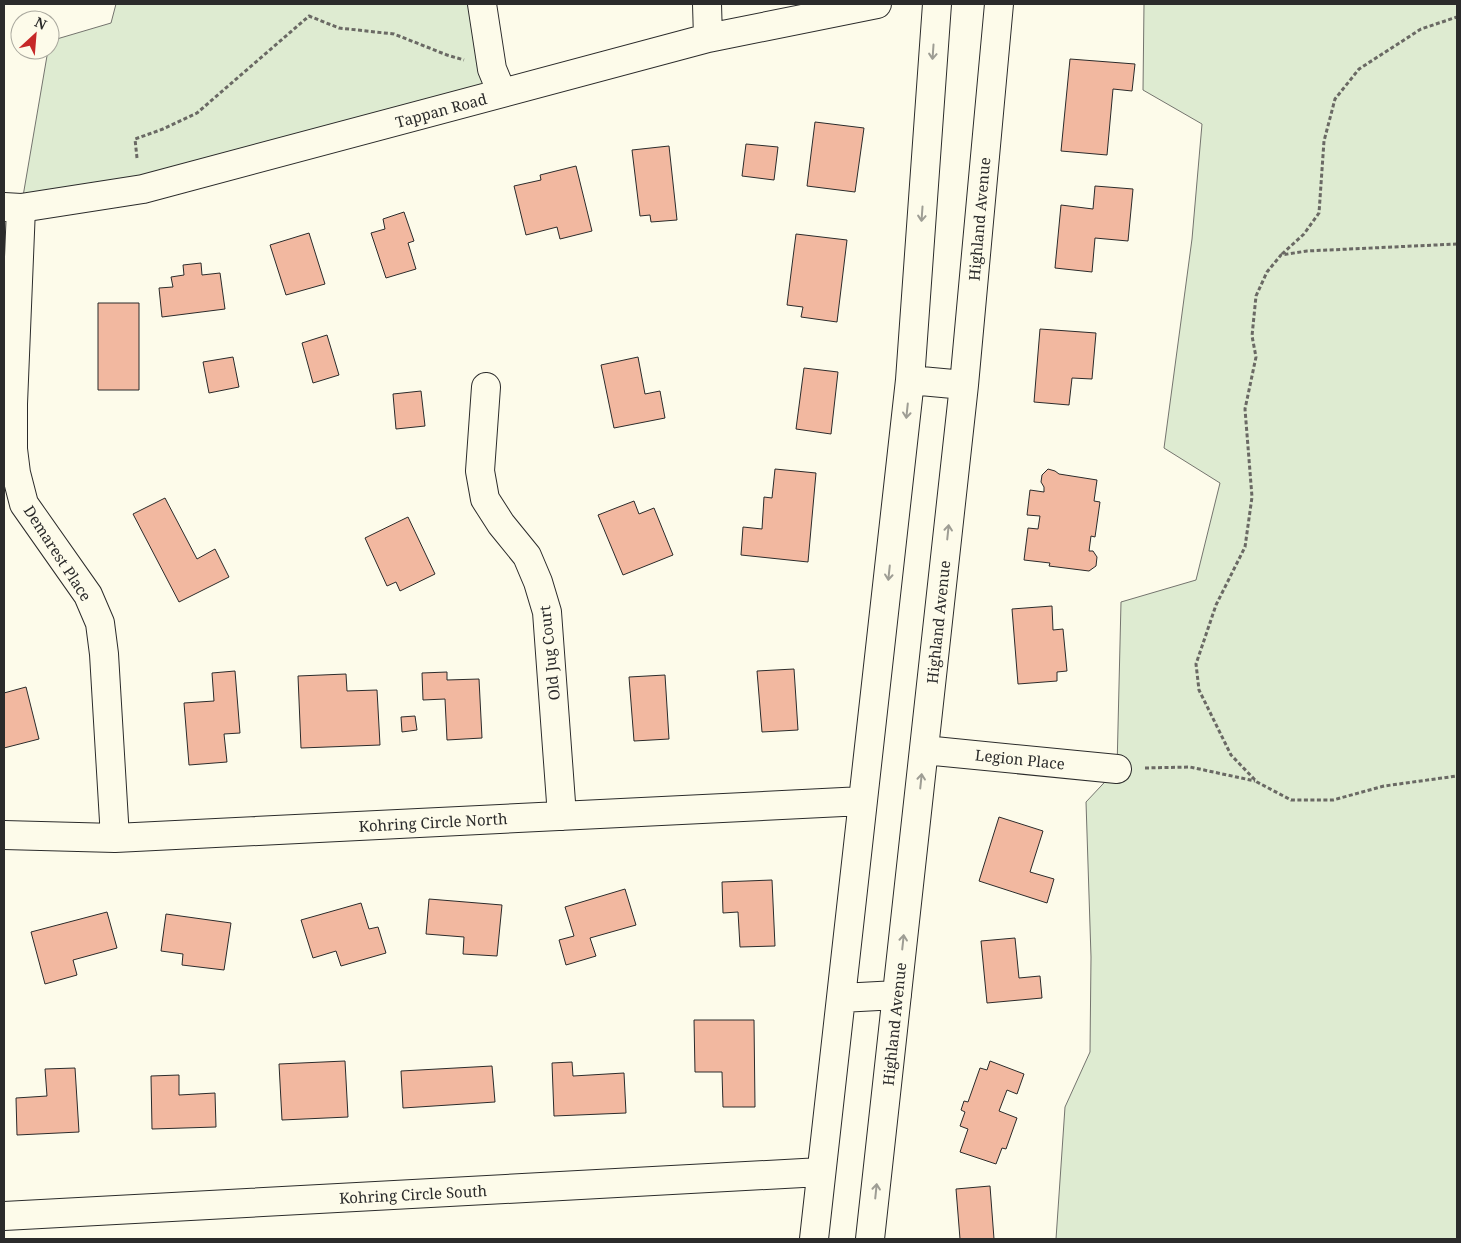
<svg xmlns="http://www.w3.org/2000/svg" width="1461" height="1243" font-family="'Noto Serif',serif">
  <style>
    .green { fill: #deebd1; stroke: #74746e }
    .building { fill: #f2b8a0; stroke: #2b2b2b }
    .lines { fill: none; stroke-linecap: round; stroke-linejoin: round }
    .minor-casing { stroke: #2b2b2b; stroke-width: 30 }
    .path { stroke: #6a6964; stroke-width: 3; stroke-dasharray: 4 2.5; stroke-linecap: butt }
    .minor { stroke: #fdfbea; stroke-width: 28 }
    .oneway { stroke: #9e9d94 }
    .labels { text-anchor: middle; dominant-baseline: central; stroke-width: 4; stroke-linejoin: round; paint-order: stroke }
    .street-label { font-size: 15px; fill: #2b2b2b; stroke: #fdfbea }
  </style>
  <rect width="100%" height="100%" fill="#fdfbea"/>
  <path class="green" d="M 116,4 L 482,4 L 502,93 L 21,208 L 48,50 L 50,50 L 50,41 L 111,23 Z
    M 1144,4 L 1457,4 L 1457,1239 L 1056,1239 L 1065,1107 L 1090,1052 L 1091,957 L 1086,802 L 1117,769 L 1121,602 L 1196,580 L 1220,483 L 1164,448 L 1192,239 L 1202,124 L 1143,90 Z"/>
  <path class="building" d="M 1070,59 L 1135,64 L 1132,91 L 1113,89 L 1107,155 L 1061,151 Z
    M 815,122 L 864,128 L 855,192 L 807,186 Z
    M 746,144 L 778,147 L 774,180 L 742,176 Z
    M 669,146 L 677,220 L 651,222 L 650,215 L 640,216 L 632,150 Z
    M 576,166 L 592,231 L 560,239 L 557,227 L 526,235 L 514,186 L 541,180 L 540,175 Z
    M 1095,186 L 1133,189 L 1128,241 L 1095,238 L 1092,272 L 1055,268 L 1061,205 L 1093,209 Z
    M 404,212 L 414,241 L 408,243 L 416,269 L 386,278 L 371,233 L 385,229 L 383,219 Z
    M 309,233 L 325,284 L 286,295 L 270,245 Z
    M 796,234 L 847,240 L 837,322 L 801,317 L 803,307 L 787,305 Z
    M 201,263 L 202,275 L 220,273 L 225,309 L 162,317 L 159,288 L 173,287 L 171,277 L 184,275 L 183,265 Z
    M 98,303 L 139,303 L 139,390 L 98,390 Z
    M 1040,329 L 1096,333 L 1092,379 L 1072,378 L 1069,405 L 1034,402 Z
    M 327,335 L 339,375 L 313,383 L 302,343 Z
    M 233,357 L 239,387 L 209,393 L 203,362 Z
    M 638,357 L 645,394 L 660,391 L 665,418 L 614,428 L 601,365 Z
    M 804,368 L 838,372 L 831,434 L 796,429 Z
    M 421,391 L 425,426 L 396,429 L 393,394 Z
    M 775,469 L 816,473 L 808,562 L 741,555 L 743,527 L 762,529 L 764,497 L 772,498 Z
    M 1048,469 L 1055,471 L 1059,474 L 1097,480 L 1094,501 L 1100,502 L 1095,537 L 1091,536 L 1089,551 L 1093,551 L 1097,557 L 1096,566 L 1089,571 L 1049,566 L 1050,563 L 1024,560 L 1028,528 L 1038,529 L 1040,516 L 1027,515 L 1030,490 L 1044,492 L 1044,487 L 1041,482 L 1042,475 Z
    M 165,498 L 197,559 L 215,549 L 229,577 L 179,602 L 133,514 Z
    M 634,501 L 639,514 L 654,508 L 673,555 L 623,575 L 598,515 Z
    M 408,517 L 435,574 L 400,591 L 396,582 L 387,586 L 365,538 Z
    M 1052,606 L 1053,630 L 1063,629 L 1067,671 L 1057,672 L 1057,681 L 1018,684 L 1012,609 Z
    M 794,669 L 798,730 L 762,732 L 757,671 Z
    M 235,671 L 240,733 L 224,734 L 227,762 L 189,765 L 184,703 L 214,701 L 212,673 Z
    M 447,672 L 447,680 L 479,679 L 482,738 L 447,740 L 445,699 L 423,700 L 422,673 Z
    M 346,674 L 347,691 L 377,690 L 380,745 L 301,748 L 298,676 Z
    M 665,675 L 669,739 L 634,741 L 629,677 Z
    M 26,687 L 39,739 L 4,748 L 4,693 Z
    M 415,716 L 417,730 L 402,732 L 401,717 Z
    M 999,817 L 1043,831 L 1030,872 L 1054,879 L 1047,903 L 979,881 Z
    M 772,880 L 775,946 L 740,947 L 738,912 L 723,913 L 722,882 Z
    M 625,889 L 636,925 L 590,938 L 596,956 L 566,965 L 559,940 L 574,936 L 565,907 Z
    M 429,899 L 502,905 L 497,956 L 463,954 L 464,937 L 426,934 Z
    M 361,903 L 369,929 L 378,927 L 386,953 L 341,966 L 336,951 L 313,958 L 301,920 Z
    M 107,912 L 117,948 L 73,960 L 77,975 L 45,984 L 31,932 Z
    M 166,914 L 231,923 L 224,970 L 182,965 L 183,954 L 161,951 Z
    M 1015,938 L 1019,978 L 1040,976 L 1042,998 L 987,1003 L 981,941 Z
    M 694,1020 L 754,1020 L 755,1107 L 723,1107 L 722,1072 L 695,1072 Z
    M 345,1061 L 348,1117 L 282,1120 L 279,1064 Z
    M 990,1061 L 1024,1074 L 1017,1094 L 1007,1090 L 999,1111 L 1017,1118 L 1006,1149 L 1002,1148 L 996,1164 L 960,1152 L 968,1129 L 960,1126 L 965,1112 L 961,1110 L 964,1101 L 968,1102 L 980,1068 L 987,1070 Z
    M 572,1062 L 573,1076 L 624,1073 L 626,1113 L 554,1116 L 552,1063 Z
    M 492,1066 L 495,1102 L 403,1108 L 401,1071 Z
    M 75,1068 L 79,1132 L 17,1135 L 16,1098 L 47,1096 L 45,1069 Z
    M 179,1075 L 179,1095 L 215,1093 L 216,1127 L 152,1129 L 151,1076 Z
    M 990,1186 L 994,1239 L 960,1239 L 956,1189 Z"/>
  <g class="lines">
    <g class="minor-casing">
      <path id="minor" d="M 482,4 L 492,69 L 502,93
        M 707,4 L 708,38
        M 4,207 L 21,208 L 143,189 L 708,38 L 877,4
        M 21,208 L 13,404 L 13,449 L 16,473 L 24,504 L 88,595 L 100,623 L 104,654 L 115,838
        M 910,380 L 964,385
        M 486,387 L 480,471 L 485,499 L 501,524 L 527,556 L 538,582 L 547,612 L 562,816
        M 924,750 L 1117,769
        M 4,835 L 115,838 L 863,801
        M 841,998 L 897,995
        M 4,1216 L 821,1172
        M 814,1239 L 910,380 L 937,4
        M 870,1239 L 964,385 L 999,4"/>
    </g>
    <path class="path" d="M 137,158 L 135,139 L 163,129 L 197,113 L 309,16 L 339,28 L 394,34 L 447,55 L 464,60
      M 1457,244 L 1307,251 L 1281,255 L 1267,272 L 1256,296 L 1252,336 L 1256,357 L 1245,409 L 1252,497 L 1245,547 L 1216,605 L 1196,664 L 1199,690 L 1231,755 L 1257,782 L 1291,800 L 1333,800 L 1384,786 L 1457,776
      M 1282,254 L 1304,234 L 1319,213 L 1324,141 L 1335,99 L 1359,69 L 1421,29 L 1457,17
      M 1145,768 L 1190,767 L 1255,781"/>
    <use href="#minor" class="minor"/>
  </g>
  <defs><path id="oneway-shaft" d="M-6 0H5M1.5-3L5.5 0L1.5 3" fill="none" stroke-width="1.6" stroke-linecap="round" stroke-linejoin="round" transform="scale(1.25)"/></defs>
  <g class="oneway">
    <use href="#oneway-shaft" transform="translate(933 52) rotate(94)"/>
    <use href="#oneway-shaft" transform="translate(922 214) rotate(94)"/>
    <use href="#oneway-shaft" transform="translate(907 411) rotate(96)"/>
    <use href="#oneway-shaft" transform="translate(948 532) rotate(-84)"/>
    <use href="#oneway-shaft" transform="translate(889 573) rotate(96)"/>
    <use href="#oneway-shaft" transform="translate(921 781) rotate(-84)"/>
    <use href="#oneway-shaft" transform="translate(903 942) rotate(-84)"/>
    <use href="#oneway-shaft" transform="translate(876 1191) rotate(-84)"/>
  </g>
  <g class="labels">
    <g class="street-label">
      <text transform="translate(441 110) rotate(-15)">Tappan Road</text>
      <text transform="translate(979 219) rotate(-85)">Highland Avenue</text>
      <text transform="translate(58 553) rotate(57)">Demarest Place</text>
      <text transform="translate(938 622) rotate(-84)">Highland Avenue</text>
      <text transform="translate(549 653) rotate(-96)">Old Jug Court</text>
      <text transform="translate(1020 759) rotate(6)">Legion Place</text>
      <text transform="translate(433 822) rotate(-3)">Kohring Circle North</text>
      <text transform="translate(894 1024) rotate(-84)">Highland Avenue</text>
      <text transform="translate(413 1194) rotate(-3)">Kohring Circle South</text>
    </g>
  </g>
  <rect width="1461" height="1243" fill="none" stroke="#2b2b2b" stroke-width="10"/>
  <g transform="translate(35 35) rotate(26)"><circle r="24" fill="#fdfbea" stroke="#a9a89e"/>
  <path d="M0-4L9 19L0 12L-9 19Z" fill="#c62828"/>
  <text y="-8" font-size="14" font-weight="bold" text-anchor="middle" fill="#2b2b2b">N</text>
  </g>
</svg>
